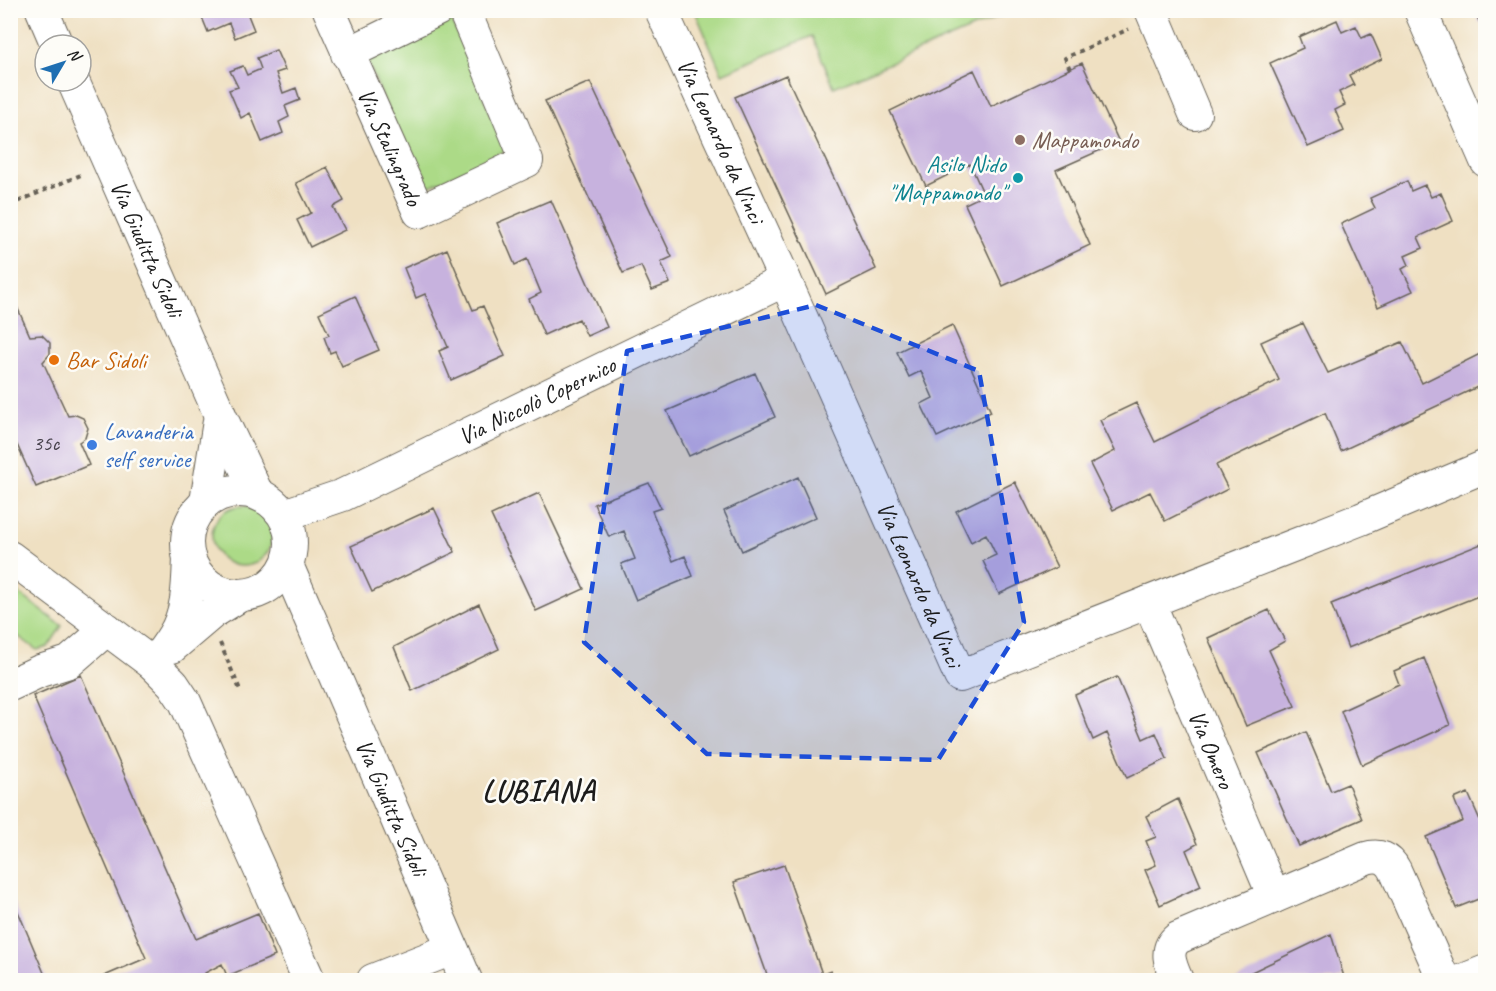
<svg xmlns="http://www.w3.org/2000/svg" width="1496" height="991" font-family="Caveat,sans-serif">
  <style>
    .green { fill: #acda87; stroke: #647b52; stroke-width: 1.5 }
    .building { fill: #c7b2de }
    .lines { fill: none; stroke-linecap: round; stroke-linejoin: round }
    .minor-casing { stroke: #666156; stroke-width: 34 }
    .path { stroke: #666156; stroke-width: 4; stroke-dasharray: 4.5 4.5; stroke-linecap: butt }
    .minor { stroke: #fff; stroke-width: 32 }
    .marked { fill: #1d4ed8; fill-opacity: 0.2; stroke: #1d4ed8; stroke-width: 4.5; stroke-dasharray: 12 8; stroke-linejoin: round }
    .education-dot { fill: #8d6e63; stroke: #fdfcf7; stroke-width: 2 }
    .culture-dot { fill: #0f9aa8; stroke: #fdfcf7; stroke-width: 2 }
    .food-dot { fill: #e8710a; stroke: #fdfcf7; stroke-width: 2 }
    .shop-dot { fill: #3f7fe0; stroke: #fdfcf7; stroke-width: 2 }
    .labels { text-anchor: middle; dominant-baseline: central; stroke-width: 5; stroke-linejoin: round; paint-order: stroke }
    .number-label { font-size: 21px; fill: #47424c }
    .education-label { font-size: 24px; fill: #785e54; stroke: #fdfcf7; text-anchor: start }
    .street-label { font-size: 24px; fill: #1c1c1c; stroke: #fdfcf7 }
    .culture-label { font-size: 24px; fill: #0d838f; stroke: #fdfcf7; text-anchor: end }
    .food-label { font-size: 24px; fill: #c56008; stroke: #fdfcf7; text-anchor: start }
    .shop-label { font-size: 24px; fill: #366cbe; stroke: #fdfcf7; text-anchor: start }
    .district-label { font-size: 30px; font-weight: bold; letter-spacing: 1.5px; fill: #1c1c1c; stroke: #fdfcf7 }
  </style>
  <rect width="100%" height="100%" fill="#fdfcf7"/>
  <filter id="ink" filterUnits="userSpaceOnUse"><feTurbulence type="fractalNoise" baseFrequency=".0167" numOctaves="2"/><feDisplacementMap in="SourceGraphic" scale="12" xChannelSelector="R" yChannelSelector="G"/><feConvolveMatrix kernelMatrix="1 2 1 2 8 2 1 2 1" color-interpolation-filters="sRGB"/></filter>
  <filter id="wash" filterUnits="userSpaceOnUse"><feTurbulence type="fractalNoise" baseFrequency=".008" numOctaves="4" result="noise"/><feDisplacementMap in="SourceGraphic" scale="24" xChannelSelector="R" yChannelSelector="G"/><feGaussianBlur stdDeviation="1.35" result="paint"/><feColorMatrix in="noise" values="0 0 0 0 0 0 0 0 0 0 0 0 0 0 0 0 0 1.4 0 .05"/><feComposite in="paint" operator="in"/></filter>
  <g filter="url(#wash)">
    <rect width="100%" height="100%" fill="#efe0c2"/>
    <path class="green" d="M 1001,11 L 1003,15 L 834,87 L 812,36 L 722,74 L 695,11 Z
      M 451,19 L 506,150 L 422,190 L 366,58 Z
      M212 536a30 30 0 1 1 60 0a30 30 0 1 1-60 0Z
      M 11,587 L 62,626 L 48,647 L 37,650 L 11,631 Z"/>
    <g id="blocks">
      <path class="building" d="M 199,10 L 258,10 L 248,15 L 254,30 L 235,38 L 229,23 L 208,32 Z
        M 1474,10 L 1486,10 L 1486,21 L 1480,23 Z
        M 1337,20 L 1342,32 L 1356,26 L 1362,38 L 1371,34 L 1382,59 L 1349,75 L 1354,85 L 1339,92 L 1345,105 L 1335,110 L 1344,131 L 1308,147 L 1270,63 L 1303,48 L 1299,37 Z
        M 276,50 L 285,70 L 276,73 L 283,93 L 296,88 L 300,100 L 285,106 L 289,117 L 279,122 L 283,133 L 262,142 L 250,113 L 241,118 L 229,90 L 238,87 L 230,71 L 243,66 L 247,75 L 261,69 L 257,58 Z
        M 1082,63 L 1119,142 L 1056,170 L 1090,245 L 1003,286 L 965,204 L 984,195 L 970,164 L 926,186 L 890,111 L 974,70 L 991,106 Z
        M 786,75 L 876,269 L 826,294 L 735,97 Z
        M 590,82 L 672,257 L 661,262 L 670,283 L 652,290 L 641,266 L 623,273 L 545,101 Z
        M 327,167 L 344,201 L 333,207 L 345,230 L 310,247 L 297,220 L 311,213 L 296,183 Z
        M 1407,181 L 1411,191 L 1425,185 L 1431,197 L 1441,193 L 1453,221 L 1418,237 L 1423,248 L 1405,256 L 1409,265 L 1402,269 L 1413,291 L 1378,307 L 1341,224 L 1375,208 L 1370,198 Z
        M 551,200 L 607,327 L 587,336 L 579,319 L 544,335 L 529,299 L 541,293 L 527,259 L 515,265 L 497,223 Z
        M 447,249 L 473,310 L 483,306 L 505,356 L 451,380 L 439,351 L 448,347 L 425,294 L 416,298 L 404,268 Z
        M 10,257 L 16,267 L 15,274 L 10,279 Z
        M 10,291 L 30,336 L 42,335 L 50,343 L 50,354 L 43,362 L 68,416 L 76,415 L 83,418 L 88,428 L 85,438 L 79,442 L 89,465 L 36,487 L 10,429 Z
        M 355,296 L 379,350 L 342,366 L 335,351 L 330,353 L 324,337 L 329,335 L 319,313 Z
        M 1303,323 L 1328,373 L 1402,342 L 1422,383 L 1486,351 L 1486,383 L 1341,451 L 1325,413 L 1216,465 L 1228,489 L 1165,521 L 1150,492 L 1113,510 L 1090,464 L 1115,451 L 1100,420 L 1136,403 L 1155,442 L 1279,380 L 1261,342 Z
        M 952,325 L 991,412 L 937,437 L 921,404 L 933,398 L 921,371 L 909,377 L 897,352 Z
        M 755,373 L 775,417 L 689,456 L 667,411 Z
        M 798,477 L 816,517 L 742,551 L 724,511 Z
        M 1015,482 L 1057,567 L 999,594 L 983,561 L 996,555 L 986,534 L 971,542 L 956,511 Z
        M 649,483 L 661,508 L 652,511 L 673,561 L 685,556 L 693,576 L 636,600 L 621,564 L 635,559 L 624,531 L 609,537 L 594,504 Z
        M 539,493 L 584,589 L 536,611 L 491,515 Z
        M 434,508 L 455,552 L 372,592 L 351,546 Z
        M 1486,542 L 1486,593 L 1348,648 L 1331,604 Z
        M 479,604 L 499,649 L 412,691 L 394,647 Z
        M 1269,610 L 1285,641 L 1269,650 L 1295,706 L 1246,726 L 1208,638 Z
        M 1424,658 L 1450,725 L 1362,765 L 1341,711 L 1399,684 L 1394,671 Z
        M 81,675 L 196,939 L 258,913 L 275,956 L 227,976 L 222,964 L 205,973 L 205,980 L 95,980 L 146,958 L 33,696 Z
        M 1117,677 L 1143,739 L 1156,733 L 1167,759 L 1127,778 L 1107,733 L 1093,740 L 1075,695 Z
        M 1306,732 L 1331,791 L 1348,784 L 1362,819 L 1299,846 L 1258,753 Z
        M 1468,793 L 1480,820 L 1486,817 L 1486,896 L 1456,908 L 1426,837 L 1463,821 L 1454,799 Z
        M 1178,799 L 1197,844 L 1186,850 L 1201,886 L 1160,905 L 1145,870 L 1156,865 L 1146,841 L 1156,837 L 1146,816 Z
        M 784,865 L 822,974 L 831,971 L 834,980 L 769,980 L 734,882 Z
        M 10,893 L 20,916 L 47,980 L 10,980 Z
        M 1331,934 L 1344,977 L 1336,980 L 1235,980 Z"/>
    </g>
  </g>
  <g filter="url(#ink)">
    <use href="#blocks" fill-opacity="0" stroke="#666156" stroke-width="1.5"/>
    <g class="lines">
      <g class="minor-casing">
        <g id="minor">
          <path d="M 42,10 L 57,45"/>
          <path id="s1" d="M 329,10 L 419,212 L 527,161 L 464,10"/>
          <path id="s2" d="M 661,10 L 785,280 L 960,676 L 1361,519 L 1486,466"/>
          <path d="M 1151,10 L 1195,114"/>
          <path d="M 1420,10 L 1486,161"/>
          <path d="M 347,54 L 437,10"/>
          <path id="s3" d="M 73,81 L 220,415 L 257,493"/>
          <circle cx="239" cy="543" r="52"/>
          <path d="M 206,502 L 220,415"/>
          <path id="s4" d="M 284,515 L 343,495 L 785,280"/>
          <path d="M 10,557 L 153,664 L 173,684 L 185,702 L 309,980"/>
          <path id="s5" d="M 287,565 L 466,980"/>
          <path id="s6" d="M 1149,602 L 1274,897"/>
          <path d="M 172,647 L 212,613 L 241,595"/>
          <path d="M 153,664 C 160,655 167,646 173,636 C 188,613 188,584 189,557"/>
          <path d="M 10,685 L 40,671 L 69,662 L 107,629"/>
          <path d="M 373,980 L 452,949"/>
          <path d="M 1177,980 C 1171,966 1163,950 1178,938 L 1366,858 C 1379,854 1389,858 1395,870 L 1444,980"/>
          <path d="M 1463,980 L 1486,971"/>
        </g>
      </g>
      <path class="path" d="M 1070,69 L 1065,58 L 1129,29
        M 10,205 L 83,174
        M 220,643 L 241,692"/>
      <use href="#minor" class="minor"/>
    </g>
  </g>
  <path class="marked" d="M 816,305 L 979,371 L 1024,622 L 938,760 L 707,754 L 584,642 L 627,351 Z"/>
  <circle class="education-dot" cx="1020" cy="140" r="6"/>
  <circle class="culture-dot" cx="1018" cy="178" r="6"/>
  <circle class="food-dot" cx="54" cy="360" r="6"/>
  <circle class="shop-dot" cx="92" cy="445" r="6"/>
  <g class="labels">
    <g class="number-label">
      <text x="46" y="443">35c</text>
    </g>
    <g class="education-label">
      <text x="1032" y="140">Mappamondo</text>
    </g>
    <g class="street-label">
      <text stroke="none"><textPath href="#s2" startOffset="144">Via Leonardo da Vinci</textPath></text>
      <text stroke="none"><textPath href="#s1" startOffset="150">Via Stalingrado</textPath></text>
      <text stroke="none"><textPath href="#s3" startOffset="183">Via Giuditta Sidoli</textPath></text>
      <text stroke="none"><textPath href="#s4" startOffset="278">Via Niccolò Copernico</textPath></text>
      <text stroke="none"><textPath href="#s2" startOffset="630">Via Leonardo da Vinci</textPath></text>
      <text stroke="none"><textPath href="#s6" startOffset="160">Via Omero</textPath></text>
      <text stroke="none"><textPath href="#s5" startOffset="264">Via Giuditta Sidoli</textPath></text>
    </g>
    <g class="culture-label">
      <text x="1006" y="164">Asilo Nido<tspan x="1006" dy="28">"Mappamondo"</tspan></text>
    </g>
    <g class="food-label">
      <text x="66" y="360">Bar Sidoli</text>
    </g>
    <g class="shop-label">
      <text x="104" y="431">Lavanderia<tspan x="104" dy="28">self service</tspan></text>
    </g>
    <g class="district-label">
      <text x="539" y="791">LUBIANA</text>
    </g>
  </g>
  <rect width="1496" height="991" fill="none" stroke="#fdfcf7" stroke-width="36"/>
  <g transform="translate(63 63) rotate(51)"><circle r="28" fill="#fdfcf7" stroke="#a3a29f" stroke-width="1.5"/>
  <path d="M0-4.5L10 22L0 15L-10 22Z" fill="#1f6fb2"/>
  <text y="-9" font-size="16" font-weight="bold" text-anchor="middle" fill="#1c1c1c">N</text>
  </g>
</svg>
